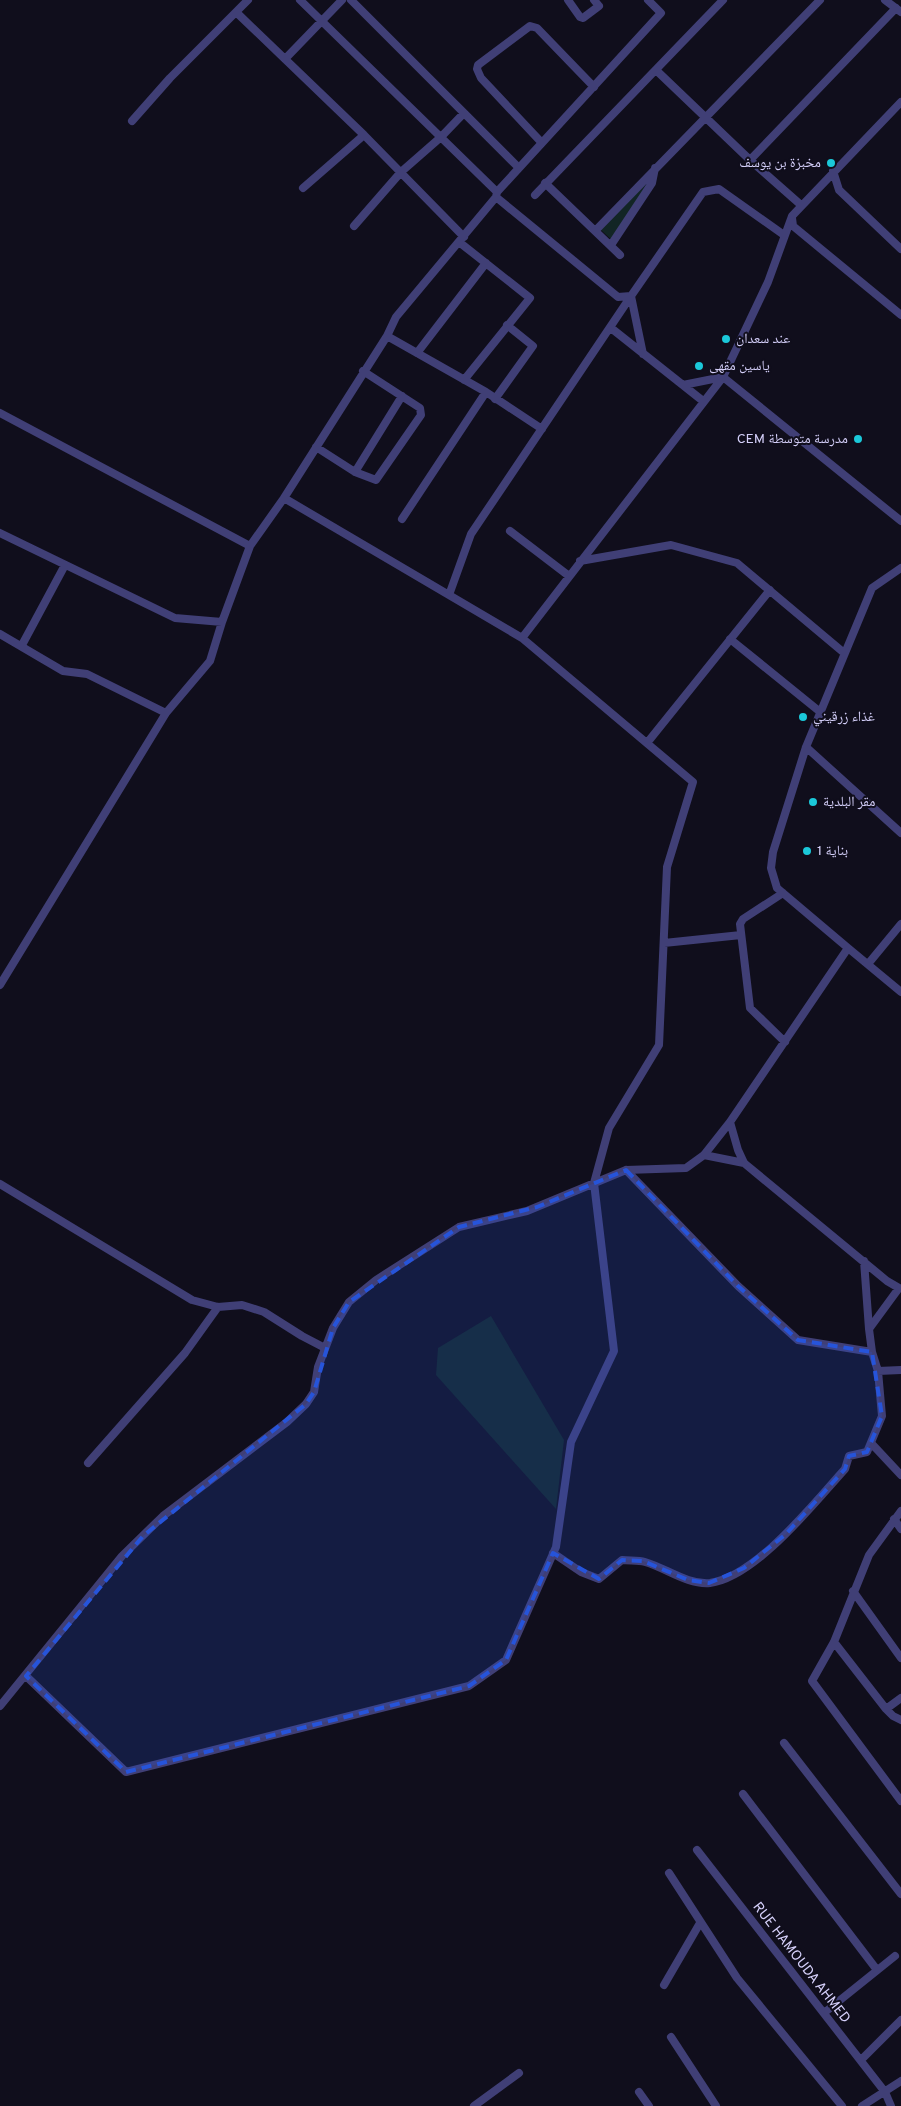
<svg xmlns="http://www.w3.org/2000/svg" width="901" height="2106" font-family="Overpass,'Noto Naskh Arabic',sans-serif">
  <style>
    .green { fill: #122525 }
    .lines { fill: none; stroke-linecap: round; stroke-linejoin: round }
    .minor { stroke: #403f76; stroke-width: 8 }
    .marked { fill: #2654da; fill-opacity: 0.2; stroke: #2654da; stroke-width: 4; stroke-dasharray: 10 6; stroke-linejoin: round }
    .poi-dot { fill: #1bc8d9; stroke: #100e1c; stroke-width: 2 }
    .labels { text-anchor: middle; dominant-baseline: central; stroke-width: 4; stroke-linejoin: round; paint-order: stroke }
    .poi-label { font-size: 14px; fill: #d4cff9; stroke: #100e1c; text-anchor: start }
    .street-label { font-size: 14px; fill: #d4cff9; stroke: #100e1c }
  </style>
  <rect width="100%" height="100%" fill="#100e1c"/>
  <path class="green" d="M 649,180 L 614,242 L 601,230 Z
    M 491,1316 L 564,1440 L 556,1509 L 436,1375 L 438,1348 Z"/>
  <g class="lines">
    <path class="minor" d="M 300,0 L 497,192
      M 351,0 L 519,168
      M 568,0 L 580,17 L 583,18 L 599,6 L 594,0
      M 885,0 L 901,12
      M 236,12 L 248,0
      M 285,59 L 342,0
      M 657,71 L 750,160 L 801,205
      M 132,121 L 170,78 L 236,12 L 364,135 L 464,237
      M 542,143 L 481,78 L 477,69 L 478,65 L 530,26 L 537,28 L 594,87
      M 750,160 L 896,8
      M 833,171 L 839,190 L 901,249
      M 545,183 L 620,255
      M 303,188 L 364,135
      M 535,195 L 723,0
      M 496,197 L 618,297 L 631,296 L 703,192 L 719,189 L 784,235
      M 792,218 L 793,226 L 901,315
      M 354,226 L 401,172 L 441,137 L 464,113
      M 596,230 L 820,0
      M 459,242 L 530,298 L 464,380
      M 611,245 L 652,183 L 655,168
      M 631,296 L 643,354
      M 611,328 L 703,401
      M 387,336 L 486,392 L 542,429
      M 417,353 L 486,263
      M 683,385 L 723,377 L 901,521
      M 495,399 L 533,346 L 507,325
      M 0,413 L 250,546 L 284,498
      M 316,447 L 355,472 L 376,480 L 421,415 L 420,408 L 363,371
      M 355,472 L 402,396
      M 402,519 L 486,392
      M 510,531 L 569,576
      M 0,533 L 175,618 L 222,622 L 250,546
      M 580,561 L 671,545 L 737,563 L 843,652
      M 449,595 L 471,534 L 631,296
      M 0,634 L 63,671 L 87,674 L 166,713
      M 522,638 L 723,377 L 768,282 L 792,216 L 901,102
      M 730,639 L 819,711
      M 22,645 L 65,565
      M 647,743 L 770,590
      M 806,747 L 901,833
      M 783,893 L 743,919 L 740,924 L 750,1008 L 785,1042
      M 664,943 L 741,935
      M 848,948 L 901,992
      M 868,964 L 901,924
      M 0,985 L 166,713 L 210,661 L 222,622
      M 704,1155 L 744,1163
      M 626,1170 L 738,1286 L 798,1340 L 872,1352 L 878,1371 L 901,1370
      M 0,1184 L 192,1300 L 218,1307 L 242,1305 L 264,1312 L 302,1336 L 325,1348
      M 864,1261 L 869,1329
      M 872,1352 L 869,1329 L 899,1288 L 887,1281 L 744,1163 L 738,1150 L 730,1122 L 848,948 L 777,888 L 771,868 L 773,852 L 806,747 L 872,588 L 901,568
      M 871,1443 L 901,1475
      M 88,1463 L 185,1353 L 218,1307
      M 901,1511 L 869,1555 L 834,1642 L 812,1681 L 901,1801
      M 894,1519 L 901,1529
      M 553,1553 L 581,1572 L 599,1579 L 622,1560 C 629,1561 638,1560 645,1562 C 666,1568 687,1585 710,1583 C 756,1577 815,1502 845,1469 L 849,1456 L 867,1452 L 882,1416 L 878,1371
      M 853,1591 L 901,1658
      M 834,1642 L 886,1709 L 893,1716 L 901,1720
      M 26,1676 L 126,1772 L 469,1686 L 506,1660 L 556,1547 L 571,1442 L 614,1351 L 594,1183 L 609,1128 L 659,1045 L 667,867 L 693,782 L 522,638 L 284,498 L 387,336 L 396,317 L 496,197 L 497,192 L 661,13 L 648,0
      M 0,1706 L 122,1556 L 163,1516 L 287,1422 L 306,1404 L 314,1392 L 318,1367 L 333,1328 L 349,1302 L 376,1280 L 459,1227 L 527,1211 L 626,1170 L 686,1168 L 704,1155 L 730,1122
      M 886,1709 L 901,1698
      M 784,1743 L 901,1894
      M 743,1794 L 877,1970
      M 697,1850 C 759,1931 823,2011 885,2092 L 891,2106
      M 669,1873 L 737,1978 L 842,2106
      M 664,1985 L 700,1923
      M 824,2013 L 895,1956
      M 671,2037 L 716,2106
      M 861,2060 L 901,2020
      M 639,2092 L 649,2106
      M 474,2106 L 519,2073
      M 862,2106 L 901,2081"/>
  </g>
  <path class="marked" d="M 626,1170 L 738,1286 L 798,1340 L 872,1352 L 882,1416 L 867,1452 L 849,1456 L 845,1469 L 786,1534 L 744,1568 L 709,1583 L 688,1580 L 643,1561 L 622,1560 L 599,1579 L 553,1553 L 506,1660 L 469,1686 L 126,1772 L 26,1676 L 143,1536 L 306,1404 L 314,1392 L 333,1328 L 349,1302 L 459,1227 L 537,1207 Z"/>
  <g class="poi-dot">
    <circle cx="831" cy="163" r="5"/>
    <circle cx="726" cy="339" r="5"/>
    <circle cx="699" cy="366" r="5"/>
    <circle cx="858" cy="439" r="5"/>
    <circle cx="803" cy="717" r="5"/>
    <circle cx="813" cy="802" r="5"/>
    <circle cx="807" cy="851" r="5"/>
  </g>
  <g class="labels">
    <g class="poi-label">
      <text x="821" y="163" text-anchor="end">مخبزة بن یوسف</text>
      <text x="736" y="339">عند سعدان</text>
      <text x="709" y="366">ياسين مقهى</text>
      <text x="848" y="439" text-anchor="end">CEM مدرسة متوسطة</text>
      <text x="813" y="717">غذاء زرقيني</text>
      <text x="823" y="802">مقر البلدية</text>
      <text x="817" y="851">بناية 1</text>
    </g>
    <g class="street-label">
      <text transform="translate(801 1963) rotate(52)">RUE HAMOUDA AHMED</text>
    </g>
  </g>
</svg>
